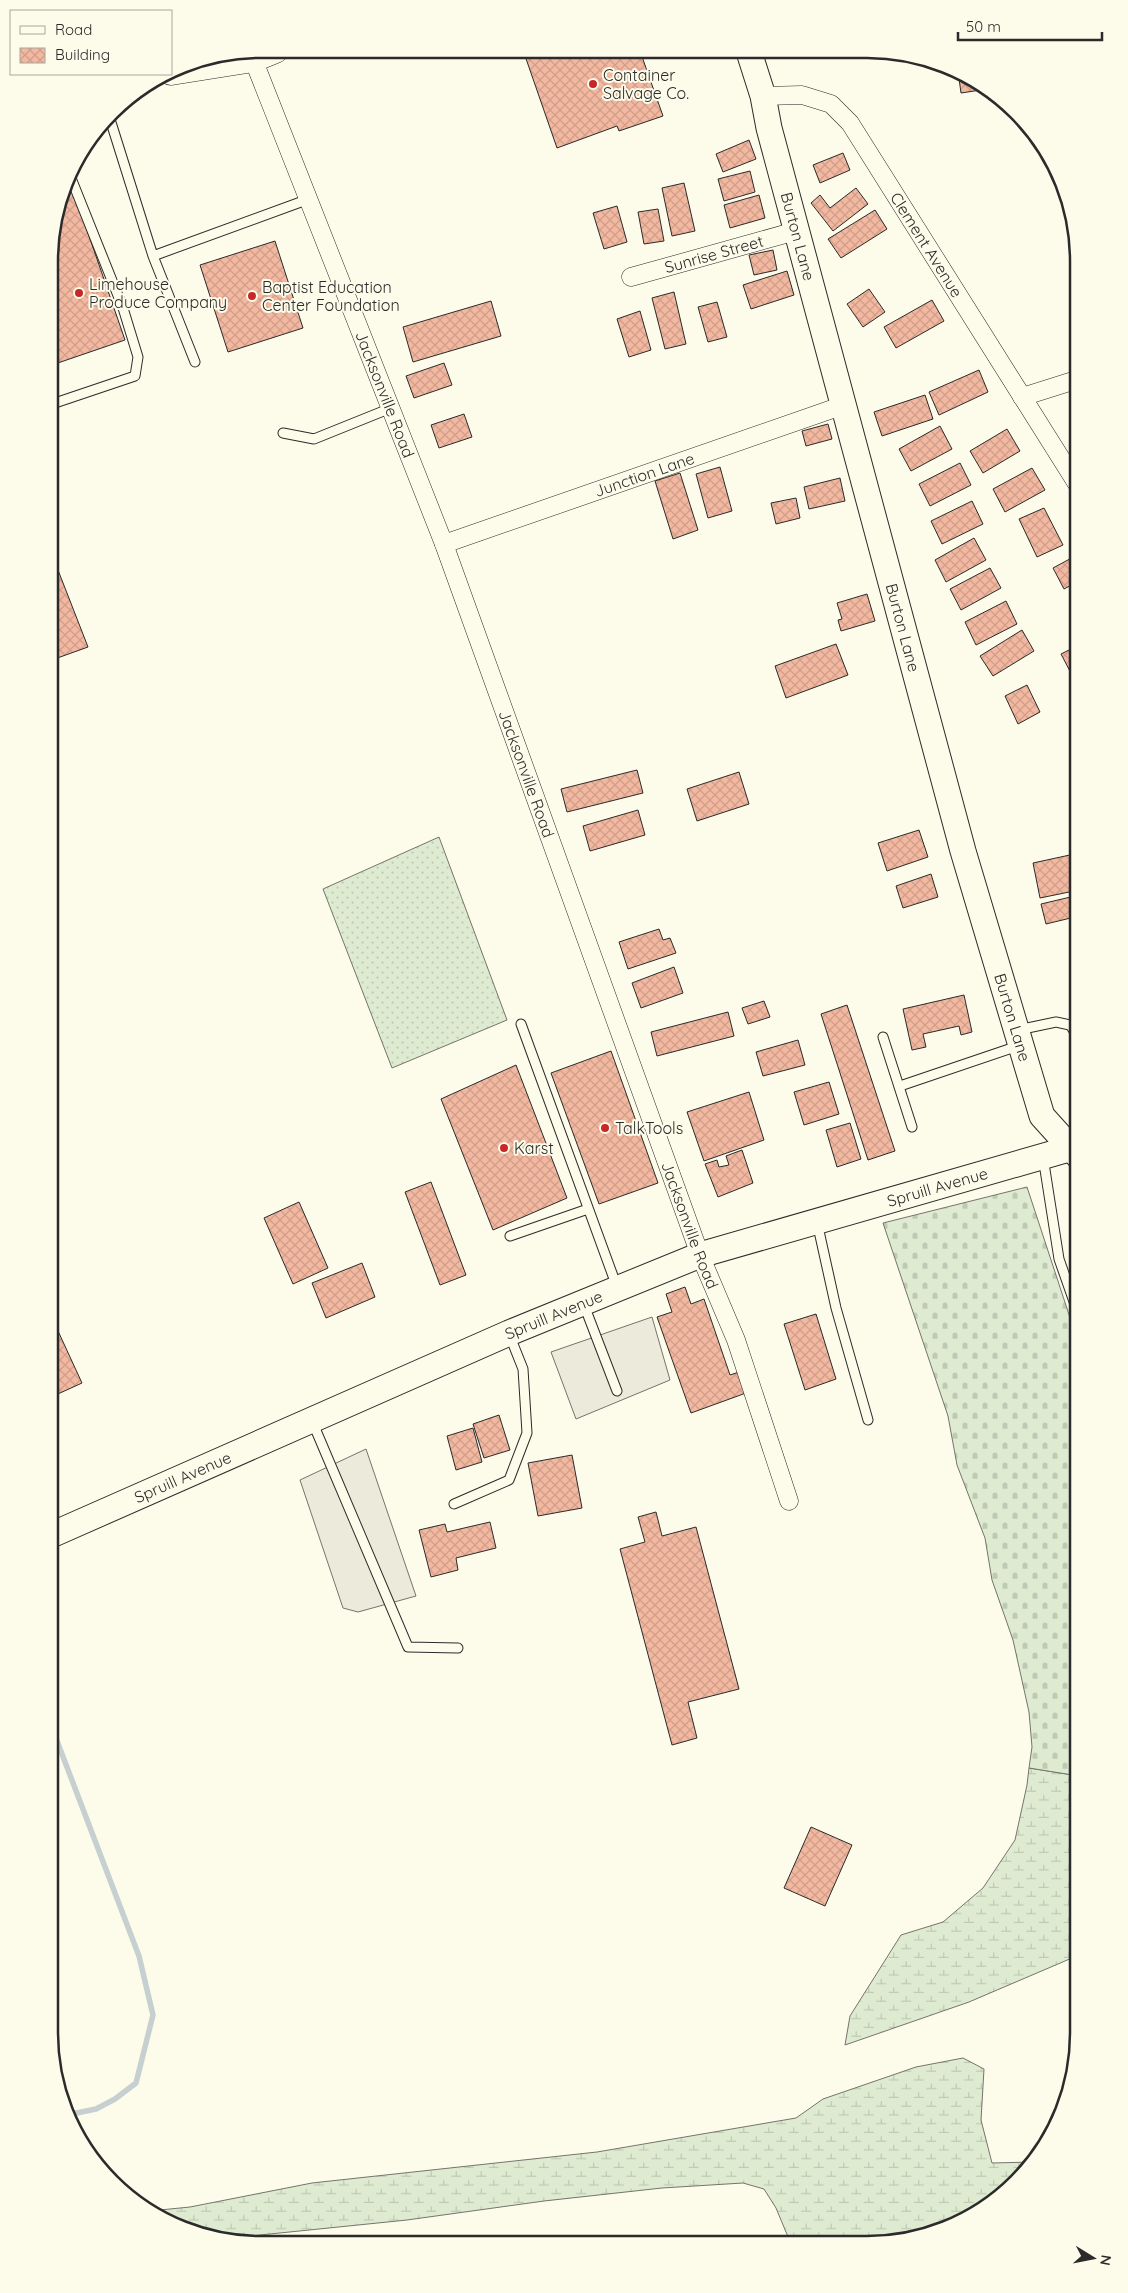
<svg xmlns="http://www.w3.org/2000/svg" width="1128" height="2293" font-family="Quicksand,sans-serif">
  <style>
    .grass { fill: url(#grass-dots); stroke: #74746e }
    .wetland { fill: url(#wetland-marsh); stroke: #74746e }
    .cemetery { fill: url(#cemetery-stones); stroke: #74746e }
    .parking { fill: #eceadb; stroke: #74746e }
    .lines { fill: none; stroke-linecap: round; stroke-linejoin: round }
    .stream { stroke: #c7d0d0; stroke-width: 5.5 }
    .building { fill: url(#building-cross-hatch); stroke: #2b2b2b }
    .lane-casing { stroke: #2b2b2b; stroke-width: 11 }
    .street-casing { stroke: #2b2b2b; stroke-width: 19 }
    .secondary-casing { stroke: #2b2b2b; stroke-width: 27 }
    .primary-casing { stroke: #2b2b2b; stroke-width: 29 }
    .lane { stroke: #fdfbea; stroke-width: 9 }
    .street { stroke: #fdfbea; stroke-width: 18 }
    .secondary { stroke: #fdfbea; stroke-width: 25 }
    .primary { stroke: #fdfbea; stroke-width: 28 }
    .poi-dot { fill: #c62828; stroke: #fdfbea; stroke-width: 2 }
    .labels { text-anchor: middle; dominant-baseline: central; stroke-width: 4; stroke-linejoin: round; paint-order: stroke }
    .poi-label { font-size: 16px; fill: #2b2b2b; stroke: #fdfbea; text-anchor: start }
    .street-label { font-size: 16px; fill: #2b2b2b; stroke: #fdfbea }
    .rim { fill: none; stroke: #2b2b2b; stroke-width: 2.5 }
  </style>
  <defs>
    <pattern id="grass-dots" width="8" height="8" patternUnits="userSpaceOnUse" patternTransform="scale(1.25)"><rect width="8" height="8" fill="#deebd1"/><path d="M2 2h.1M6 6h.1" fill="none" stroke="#bfcab4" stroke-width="1.8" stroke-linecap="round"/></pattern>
    <pattern id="wetland-marsh" width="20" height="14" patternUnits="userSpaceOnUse" patternTransform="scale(1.25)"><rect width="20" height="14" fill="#deebd1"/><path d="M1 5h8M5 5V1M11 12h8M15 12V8" fill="none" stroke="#bfcab4"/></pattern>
    <pattern id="cemetery-stones" width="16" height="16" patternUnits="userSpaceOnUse" patternTransform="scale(1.25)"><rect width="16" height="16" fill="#deebd1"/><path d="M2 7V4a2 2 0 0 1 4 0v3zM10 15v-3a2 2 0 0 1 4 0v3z" fill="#bfcab4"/></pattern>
    <pattern id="building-cross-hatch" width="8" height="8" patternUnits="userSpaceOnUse" patternTransform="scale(1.25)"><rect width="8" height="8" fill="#f2b8a0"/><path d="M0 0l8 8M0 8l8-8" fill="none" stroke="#d09e8a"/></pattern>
  </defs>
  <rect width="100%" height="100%" fill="#fdfbea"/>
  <path class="grass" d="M 439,837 L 507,1020 L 392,1068 L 323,889 Z"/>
  <path class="wetland" d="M 1029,1768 L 1079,1776 L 1079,1955 L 969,2002 L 845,2045 L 850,2016 L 901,1935 L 943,1922 L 983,1888 L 1015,1840 L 1027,1785 Z
    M 963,2058 L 984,2069 L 981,2120 L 992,2163 L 1035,2162 C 1020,2176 1002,2198 984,2209 C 924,2247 859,2244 791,2244 L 776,2208 L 764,2189 L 743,2183 L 662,2188 L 544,2201 L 407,2220 L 221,2239 L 167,2223 L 150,2211 L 190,2207 L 312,2183 L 597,2152 L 796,2118 L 823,2099 L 916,2067 Z"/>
  <path class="cemetery" d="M 1027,1187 L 1079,1345 L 1079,1776 L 1029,1768 L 1032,1747 L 1029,1712 L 1013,1640 L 992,1580 L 985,1538 L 957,1465 L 948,1416 L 883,1223 Z"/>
  <path class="parking" d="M 652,1317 L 670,1380 L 576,1419 L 551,1352 Z
    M 366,1449 L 416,1596 L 358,1612 L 343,1608 L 300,1480 Z"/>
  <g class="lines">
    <path class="stream" d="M 49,1720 L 139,1956 L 153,2015 L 136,2083 L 115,2099 L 96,2109 L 67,2115"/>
  </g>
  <path class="building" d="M 523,50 L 640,51 L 663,116 L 619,131 L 617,126 L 557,148 Z
    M 958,71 L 962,71 L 980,83 L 981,90 L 961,93 Z
    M 749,140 L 756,159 L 723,172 L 716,154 Z
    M 843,153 L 850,170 L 820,183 L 813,165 Z
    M 750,171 L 755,192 L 724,201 L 718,179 Z
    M 68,175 L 125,340 L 49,366 L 49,246 Z
    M 684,183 L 695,231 L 672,236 L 662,188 Z
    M 856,188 L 868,204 L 833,231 L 811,203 L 820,195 L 830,208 Z
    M 759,195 L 765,218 L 730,228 L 724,205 Z
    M 617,206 L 627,242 L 604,249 L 593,213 Z
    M 658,209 L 664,241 L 644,244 L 638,212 Z
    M 875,210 L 887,229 L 841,258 L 828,239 Z
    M 275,241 L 303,328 L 228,352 L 200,265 Z
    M 773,250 L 777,270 L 754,275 L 749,255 Z
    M 787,271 L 794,295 L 751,309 L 743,285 Z
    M 869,289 L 885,312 L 863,327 L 847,304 Z
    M 674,292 L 686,344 L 665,349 L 652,298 Z
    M 932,300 L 944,321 L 896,348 L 884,327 Z
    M 491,301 L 501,336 L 413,362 L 403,327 Z
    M 717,302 L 727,337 L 708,342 L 698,307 Z
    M 640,311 L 651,350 L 629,357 L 617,319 Z
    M 444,363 L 452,385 L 414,398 L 406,376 Z
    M 979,370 L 988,392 L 939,415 L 929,392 Z
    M 925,395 L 933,419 L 882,436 L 874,412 Z
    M 464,414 L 472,437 L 439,448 L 431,425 Z
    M 828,424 L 832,439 L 806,446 L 802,431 Z
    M 940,426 L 952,449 L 911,471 L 899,449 Z
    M 1007,429 L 1020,451 L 983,473 L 970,451 Z
    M 960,463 L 971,485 L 930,506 L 919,484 Z
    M 720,467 L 732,511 L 708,518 L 696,474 Z
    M 1032,468 L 1045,490 L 1005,512 L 993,489 Z
    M 680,473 L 698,530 L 673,539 L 655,481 Z
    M 840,478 L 845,501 L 809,509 L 804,487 Z
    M 796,498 L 800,518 L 776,524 L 771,503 Z
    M 972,501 L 983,524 L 942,544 L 931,521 Z
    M 1044,508 L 1063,545 L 1037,557 L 1019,519 Z
    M 974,538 L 986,560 L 946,582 L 935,560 Z
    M 49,547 L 88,647 L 49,661 Z
    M 1079,554 L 1079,581 L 1064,589 L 1053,568 Z
    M 990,568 L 1001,588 L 961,610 L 950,589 Z
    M 867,594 L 875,621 L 841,631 L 838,620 L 842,619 L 837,603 Z
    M 1006,601 L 1017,624 L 976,645 L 965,622 Z
    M 1022,630 L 1034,651 L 993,676 L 980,656 Z
    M 836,644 L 848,675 L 786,698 L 775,666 Z
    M 1075,647 L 1079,655 L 1079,673 L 1073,677 L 1061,654 Z
    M 1027,685 L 1040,712 L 1018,724 L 1005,696 Z
    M 637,770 L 643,793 L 567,812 L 561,789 Z
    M 739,772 L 749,804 L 697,821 L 687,789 Z
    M 638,810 L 645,835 L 590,851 L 583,826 Z
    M 919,830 L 928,857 L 887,871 L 878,843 Z
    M 1079,853 L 1079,890 L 1040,898 L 1033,863 Z
    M 931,874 L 938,897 L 903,908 L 896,886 Z
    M 1079,895 L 1079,916 L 1046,924 L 1041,904 Z
    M 659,929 L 663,940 L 670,938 L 676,953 L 628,969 L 619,942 Z
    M 674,967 L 683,993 L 641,1008 L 632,983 Z
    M 964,995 L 972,1032 L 961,1035 L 959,1026 L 923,1034 L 926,1047 L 912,1050 L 903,1009 Z
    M 764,1001 L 770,1017 L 748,1024 L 742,1008 Z
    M 847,1005 L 895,1151 L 868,1160 L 821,1014 Z
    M 728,1012 L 734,1036 L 657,1056 L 651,1032 Z
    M 798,1040 L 805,1065 L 763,1076 L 756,1052 Z
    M 611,1051 L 658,1183 L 599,1204 L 551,1073 Z
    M 516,1065 L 567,1198 L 493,1230 L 441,1099 Z
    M 829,1082 L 839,1114 L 804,1125 L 794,1092 Z
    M 749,1092 L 764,1140 L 704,1161 L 687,1112 Z
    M 850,1123 L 861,1159 L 837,1167 L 826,1130 Z
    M 742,1150 L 753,1183 L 718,1197 L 705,1164 L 717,1160 L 719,1167 L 729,1165 L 726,1156 Z
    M 431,1182 L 466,1275 L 440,1285 L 405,1192 Z
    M 299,1202 L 328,1268 L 293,1284 L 264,1218 Z
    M 362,1263 L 375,1297 L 326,1318 L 312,1283 Z
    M 685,1287 L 691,1304 L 704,1299 L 730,1375 L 739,1372 L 746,1393 L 691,1413 L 657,1317 L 672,1312 L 666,1294 Z
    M 816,1314 L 836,1379 L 805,1390 L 784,1324 Z
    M 52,1318 L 82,1383 L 49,1398 L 49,1319 Z
    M 499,1415 L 510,1450 L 484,1458 L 473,1424 Z
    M 473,1428 L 482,1462 L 456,1470 L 447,1436 Z
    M 572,1455 L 582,1508 L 538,1516 L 528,1463 Z
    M 656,1512 L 662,1536 L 696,1527 L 739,1689 L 688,1702 L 697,1738 L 672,1745 L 620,1549 L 645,1542 L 638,1517 Z
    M 490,1522 L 496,1548 L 456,1558 L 458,1570 L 431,1577 L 419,1530 L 445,1524 L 447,1532 Z
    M 811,1827 L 852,1845 L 825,1906 L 784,1888 Z"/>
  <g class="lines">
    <g class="lane-casing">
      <path id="lane" d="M 109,116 L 153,256 L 195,362
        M 153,256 L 309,199
        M 49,405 L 135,376 L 138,357 L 123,308 L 69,173
        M 283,433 L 314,439 L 391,408
        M 521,1024 L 617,1287
        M 1018,1030 L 1056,1022 L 1070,1025 L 1079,1038
        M 883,1037 L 912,1127
        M 900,1086 L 1018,1046
        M 1043,1157 L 1059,1259 L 1079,1316
        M 817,1222 L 836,1308 L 868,1420
        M 510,1236 L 588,1209
        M 584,1305 L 617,1391
        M 312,1421 L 408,1647 L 458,1648
        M 454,1504 L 509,1480 L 527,1433 L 523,1369 L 509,1334"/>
    </g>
    <g class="street-casing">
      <g id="street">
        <path id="s1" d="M 250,51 L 444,544 L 700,1255 L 736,1340 L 789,1501"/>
        <path id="s2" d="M 763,96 L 802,95 L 831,104 L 850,123 L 1079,487"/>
        <path id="s3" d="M 631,277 L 796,231"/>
        <path d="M 1022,397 L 1079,379"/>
        <path id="s4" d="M 444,544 L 844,405"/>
      </g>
    </g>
    <g class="secondary-casing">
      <g id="secondary">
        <path id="s5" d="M 749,52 L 763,96 L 769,128 L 963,851 L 1042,1116 L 1079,1157"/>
        <path id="s6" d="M 49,1536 L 509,1333 L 700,1255 L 1079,1146"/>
      </g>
    </g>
    <g class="primary-casing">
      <path id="primary" d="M 171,71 L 253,58 L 275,49"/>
    </g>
    <use href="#lane" class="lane"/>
    <use href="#street" class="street"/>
    <use href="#secondary" class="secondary"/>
    <use href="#primary" class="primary"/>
  </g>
  <g class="poi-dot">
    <circle cx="593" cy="84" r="5"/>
    <circle cx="79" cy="293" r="5"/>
    <circle cx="252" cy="296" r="5"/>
    <circle cx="605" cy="1128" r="5"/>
    <circle cx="504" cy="1148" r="5"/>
  </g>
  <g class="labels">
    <g class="poi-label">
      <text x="603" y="75">Container<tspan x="603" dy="18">Salvage Co.</tspan></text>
      <text x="89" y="284">Limehouse<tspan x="89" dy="18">Produce Company</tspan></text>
      <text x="262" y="287">Baptist Education<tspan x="262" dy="18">Center Foundation</tspan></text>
      <text x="615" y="1128">TalkTools</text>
      <text x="514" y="1148">Karst</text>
    </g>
    <g class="street-label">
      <text stroke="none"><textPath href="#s5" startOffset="191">Burton Lane</textPath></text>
      <text stroke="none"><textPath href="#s2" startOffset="240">Clement Avenue</textPath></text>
      <text stroke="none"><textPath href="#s3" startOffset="86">Sunrise Street</textPath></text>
      <text stroke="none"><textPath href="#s1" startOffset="369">Jacksonville Road</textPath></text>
      <text stroke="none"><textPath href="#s4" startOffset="212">Junction Lane</textPath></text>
      <text stroke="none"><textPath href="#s5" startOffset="596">Burton Lane</textPath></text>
      <text stroke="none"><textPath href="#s1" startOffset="774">Jacksonville Road</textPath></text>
      <text stroke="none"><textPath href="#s5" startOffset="1001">Burton Lane</textPath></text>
      <text stroke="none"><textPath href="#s6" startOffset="956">Spruill Avenue</textPath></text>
      <text stroke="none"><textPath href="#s1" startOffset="1254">Jacksonville Road</textPath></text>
      <text stroke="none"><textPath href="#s6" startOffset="551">Spruill Avenue</textPath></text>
      <text stroke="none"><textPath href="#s6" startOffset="146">Spruill Avenue</textPath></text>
    </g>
  </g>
  <path d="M0 0H1128V2293H0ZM261 58H867A203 203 0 0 1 1070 261V2033A203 203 0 0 1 867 2236H261A203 203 0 0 1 58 2033V261A203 203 0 0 1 261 58Z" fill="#fdfbea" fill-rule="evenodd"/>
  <path class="rim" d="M261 58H867A203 203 0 0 1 1070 261V2033A203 203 0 0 1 867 2236H261A203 203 0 0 1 58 2033V261A203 203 0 0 1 261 58Z"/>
  <rect x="10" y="10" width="162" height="65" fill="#fdfbea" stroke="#a9a89e"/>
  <rect x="20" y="26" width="25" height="8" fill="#fdfbea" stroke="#a9a89e"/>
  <text x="55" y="35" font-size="15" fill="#2b2b2b">Road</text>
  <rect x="20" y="48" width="25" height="15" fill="url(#building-cross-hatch)" stroke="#a9a89e"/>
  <text x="55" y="60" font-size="15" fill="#2b2b2b">Building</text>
  <g transform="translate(1093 2258) rotate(100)" stroke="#fdfbea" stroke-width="4" paint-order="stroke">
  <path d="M0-4L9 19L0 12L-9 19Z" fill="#2b2b2b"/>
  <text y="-8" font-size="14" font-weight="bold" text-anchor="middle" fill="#2b2b2b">N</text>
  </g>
  <path d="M958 32v8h144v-8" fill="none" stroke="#2b2b2b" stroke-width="2.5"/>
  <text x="966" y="32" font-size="15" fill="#2b2b2b" stroke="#fdfbea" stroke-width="4" paint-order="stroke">50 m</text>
</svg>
